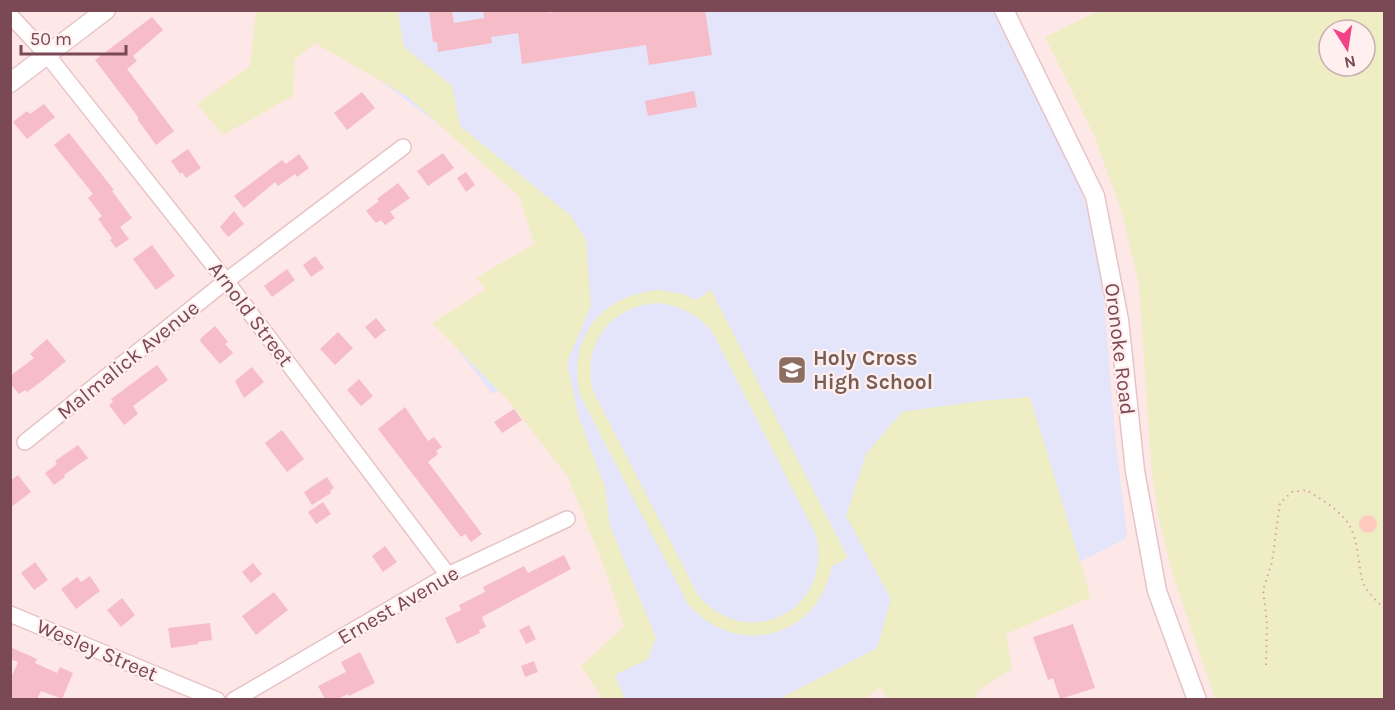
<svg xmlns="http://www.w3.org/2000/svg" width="1395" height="710" font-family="Karla,sans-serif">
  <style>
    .education { fill: #e4e4fb }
    .green { fill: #eeedc4; fill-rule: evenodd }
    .sand { fill: #ffcbc0 }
    .building { fill: #f6bcc8 }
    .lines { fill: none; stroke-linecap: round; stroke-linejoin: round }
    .minor-casing { stroke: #e7c3c8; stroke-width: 18 }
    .tertiary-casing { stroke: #e7c3c8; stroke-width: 21 }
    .path { stroke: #dc9fac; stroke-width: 2; stroke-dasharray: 1.5 4.5; stroke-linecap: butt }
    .minor { stroke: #fff; stroke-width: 15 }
    .tertiary { stroke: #fff; stroke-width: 18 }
    .labels { text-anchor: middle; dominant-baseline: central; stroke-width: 4.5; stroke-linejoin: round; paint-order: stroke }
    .street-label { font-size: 21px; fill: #7b4855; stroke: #ffefef }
    .education-label { font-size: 21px; font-weight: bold; fill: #785e54; stroke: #ffefef; text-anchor: start }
  </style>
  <rect width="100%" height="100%" fill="#fee7e7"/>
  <path class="education" d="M 300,11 L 995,11 L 1058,135 L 1076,176 L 1088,212 L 1101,266 L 1116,446 L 1127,532 L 1125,539 L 808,699 L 606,699 L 589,666 L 647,637 L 586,488 L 507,386 L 492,394 L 442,329 L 576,227 L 347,56 Z"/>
  <path class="green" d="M 256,11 L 398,11 L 404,47 L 452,86 L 460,126 L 571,216 L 586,240 L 591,306 L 567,362 L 578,415 L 605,487 L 610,526 L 656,638 L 648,659 L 615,675 L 625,699 L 602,699 L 581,666 L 624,626 L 605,569 L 568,477 L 508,400 L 432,323 L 486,289 L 476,278 L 534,244 L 519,196 L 407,96 L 315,43 L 295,59 L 293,96 L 223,135 L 197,104 L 250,66 Z
    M 1098,11 L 1384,11 L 1384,699 L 1215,699 L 1173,576 L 1158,516 L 1151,464 L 1139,286 L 1122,213 L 1094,135 L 1045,37 ZM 1329,30 L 1365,30 L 1365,66 L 1329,66 Z
    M 658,290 L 683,294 L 696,300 L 711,290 L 848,558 L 832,566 C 818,639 736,659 688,604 L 580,395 C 567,338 601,295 658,290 ZM 657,303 C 680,305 697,314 712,331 L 816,535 C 834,610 747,654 698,595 L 593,391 C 582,344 609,307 657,303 Z
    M 1030,397 L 1091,597 L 1006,634 L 1012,669 L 976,692 L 978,699 L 887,699 L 880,687 L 865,699 L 779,699 L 877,648 L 891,599 L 846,516 L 866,454 L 902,412 L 979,401 Z"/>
  <path class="sand" d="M1359 524a9 9 0 1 1 18 0a9 9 0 1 1-18 0Z"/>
  <path class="building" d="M 429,10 L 452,10 L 454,23 L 484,18 L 483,10 L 549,10 L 549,13 L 565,10 L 705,10 L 712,55 L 649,65 L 646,45 L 522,64 L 518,33 L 491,37 L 492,43 L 438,52 L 437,42 L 433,42 Z
    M 152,17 L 163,30 L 133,56 L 137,61 L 127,69 L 174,131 L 156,145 L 138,120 L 138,117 L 95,60 Z
    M 694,91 L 697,107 L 648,116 L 645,101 Z
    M 362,92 L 375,108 L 347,130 L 334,113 Z
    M 44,104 L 55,117 L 27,139 L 13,122 L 27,111 L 30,114 Z
    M 69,133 L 114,190 L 112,191 L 132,218 L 120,227 L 129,239 L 116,248 L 110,240 L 112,238 L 98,219 L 102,216 L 88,198 L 93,194 L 54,145 Z
    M 188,149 L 201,168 L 186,178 L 182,172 L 180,174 L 171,161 Z
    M 443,153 L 454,168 L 428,186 L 417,171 Z
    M 299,154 L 309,168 L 297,177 L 295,174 L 278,186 L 275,182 L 244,208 L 234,196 L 282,160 L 286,164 Z
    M 466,172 L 475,185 L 466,192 L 457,178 Z
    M 398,183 L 410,198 L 390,212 L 395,218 L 385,225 L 381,220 L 376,223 L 366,211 L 379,201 L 377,199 Z
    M 234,211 L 244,224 L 228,237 L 220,227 Z
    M 152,245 L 175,276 L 156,290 L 133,259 Z
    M 315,256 L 324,268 L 311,277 L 303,265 Z
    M 287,269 L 295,280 L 272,297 L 264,286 Z
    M 376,318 L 386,330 L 375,339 L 365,327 Z
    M 215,326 L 228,342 L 225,344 L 233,353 L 220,364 L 200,341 L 201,338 Z
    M 338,332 L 353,348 L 335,365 L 320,349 Z
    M 47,339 L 66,361 L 42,381 L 27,392 L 25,390 L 19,394 L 10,384 L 10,376 L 34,358 L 30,354 Z
    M 157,365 L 168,380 L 133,406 L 138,414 L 124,425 L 109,405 L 113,402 L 111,399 Z
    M 252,367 L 264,382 L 244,398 L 235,381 Z
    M 359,379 L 373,396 L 361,406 L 347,390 Z
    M 405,407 L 428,441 L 434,437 L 442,447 L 436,451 L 438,454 L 428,462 L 482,534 L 471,542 L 465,534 L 461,537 L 378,429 Z
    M 514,409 L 522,420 L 502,433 L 494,422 Z
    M 282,430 L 304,459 L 287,472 L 265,443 Z
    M 78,445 L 88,458 L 64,475 L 65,477 L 54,485 L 45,473 L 57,464 L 55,461 Z
    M 18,475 L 31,492 L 10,508 L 10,481 Z
    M 327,477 L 334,488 L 330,491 L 331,493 L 312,505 L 304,492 Z
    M 323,502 L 331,514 L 316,524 L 308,512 Z
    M 385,546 L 397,562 L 383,572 L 372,556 Z
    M 564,555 L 571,569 L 482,617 L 486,627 L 479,630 L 480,633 L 457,644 L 445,618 L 461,610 L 459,605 L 485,592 L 483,587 L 524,566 L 528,573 Z
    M 35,562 L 48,580 L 34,590 L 21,573 Z
    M 253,563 L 262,574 L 251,583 L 242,572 Z
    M 90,576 L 100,591 L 76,609 L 61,589 L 77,577 L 81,582 Z
    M 274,592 L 288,610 L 256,635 L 242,616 Z
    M 122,598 L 135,615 L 121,627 L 107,610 Z
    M 210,623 L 212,640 L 198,642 L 198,644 L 171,648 L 168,628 Z
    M 1073,624 L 1095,688 L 1060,699 L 1053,678 L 1048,680 L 1033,637 Z
    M 529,625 L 536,639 L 526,644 L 519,630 Z
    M 10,647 L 37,659 L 35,663 L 57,673 L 60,667 L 73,673 L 62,699 L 41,691 L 37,699 L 10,699 L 10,680 L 18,662 L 10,659 Z
    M 360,652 L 375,683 L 349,696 L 348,694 L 337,699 L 325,699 L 318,686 L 346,672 L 341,662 Z
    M 534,661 L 538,672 L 525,677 L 521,666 Z"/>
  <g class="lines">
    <g class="minor-casing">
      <path id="minor" d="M 10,15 L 48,56 L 226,281 L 448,575
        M 25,442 L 226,281 L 403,147
        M 10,614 L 217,700
        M 234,700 L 448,575 L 567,519"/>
    </g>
    <g class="tertiary-casing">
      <path id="tertiary" d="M 1004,10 L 1095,196 L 1119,320 L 1135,471 L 1157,591 L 1197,700
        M 10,83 L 106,10"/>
    </g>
    <path class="path" d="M 1266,665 L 1267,623 L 1263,590 L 1272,562 L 1280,503 L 1292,492 L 1306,490 C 1321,499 1339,509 1349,525 C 1358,540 1358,562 1362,579 C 1365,591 1376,600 1384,608"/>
    <use href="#minor" class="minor"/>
    <use href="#tertiary" class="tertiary"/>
  </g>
  <defs>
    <g id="school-square" transform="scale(1.5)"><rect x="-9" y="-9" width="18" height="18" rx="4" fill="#8d6e63" stroke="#ffefef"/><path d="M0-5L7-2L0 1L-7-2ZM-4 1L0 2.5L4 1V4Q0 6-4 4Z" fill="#fff"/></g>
  </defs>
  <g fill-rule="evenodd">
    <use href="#school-square" x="792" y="370"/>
  </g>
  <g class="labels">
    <g class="street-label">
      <text transform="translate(251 314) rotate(53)">Arnold Street</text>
      <text transform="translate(1120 349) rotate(83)">Oronoke Road</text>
      <text transform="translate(128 360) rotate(-39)">Malmalick Avenue</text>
      <text transform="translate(398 605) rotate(-30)">Ernest Avenue</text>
      <text transform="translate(97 650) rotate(23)">Wesley Street</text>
    </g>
    <g class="education-label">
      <text x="813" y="358">Holy Cross<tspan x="813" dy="24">High School</tspan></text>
    </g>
  </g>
  <rect width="1395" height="710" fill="none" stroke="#7b4855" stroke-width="24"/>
  <g transform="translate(1347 48) rotate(168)"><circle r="28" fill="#ffefef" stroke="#caacb1" stroke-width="1.5"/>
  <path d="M0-4.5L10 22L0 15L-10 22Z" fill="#f14386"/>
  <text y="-9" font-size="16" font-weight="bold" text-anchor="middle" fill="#7b4855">N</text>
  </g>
  <path d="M21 45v9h105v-9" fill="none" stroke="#7b4855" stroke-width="3"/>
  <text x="30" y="45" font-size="18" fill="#7b4855" stroke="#ffefef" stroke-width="4.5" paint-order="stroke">50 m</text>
</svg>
